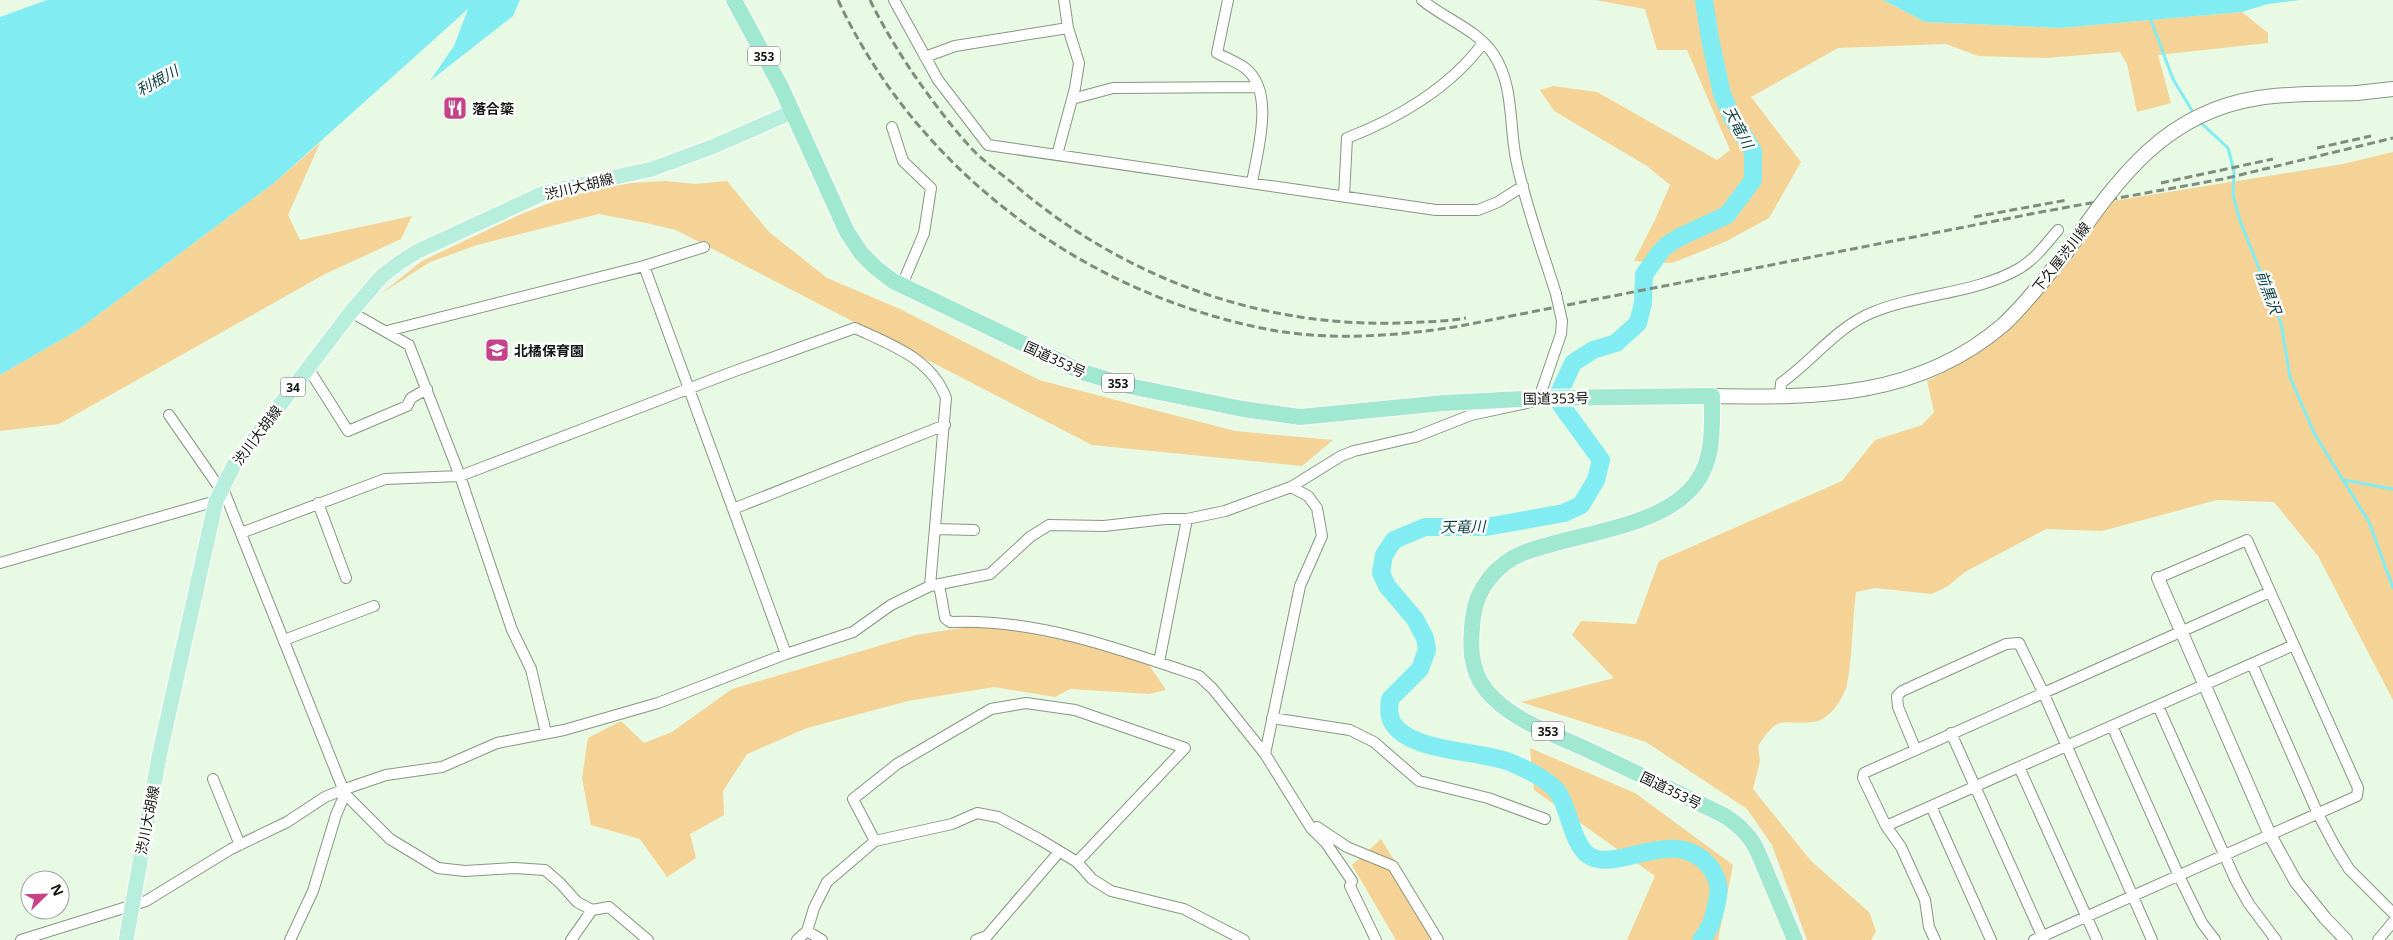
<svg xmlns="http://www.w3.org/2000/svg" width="2393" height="940" font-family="'Noto Sans','Noto Sans JP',sans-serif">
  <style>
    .green { fill: #f5d295 }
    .water { fill: #81edf2 }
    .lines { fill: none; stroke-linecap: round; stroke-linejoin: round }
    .stream { stroke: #81edf2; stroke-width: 3 }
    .river { stroke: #81edf2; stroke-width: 18 }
    .minor-casing { stroke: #879783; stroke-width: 12 }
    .tertiary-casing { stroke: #879783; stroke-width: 14 }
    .secondary-casing { stroke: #879783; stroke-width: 16 }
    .primary-casing { stroke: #fff; stroke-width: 17 }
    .trunk-casing { stroke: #fff; stroke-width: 18 }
    .minor { stroke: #fff; stroke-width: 10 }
    .tertiary { stroke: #fff; stroke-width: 12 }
    .secondary { stroke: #fff; stroke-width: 14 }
    .primary { stroke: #b8eedc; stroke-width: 15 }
    .trunk { stroke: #a0e8d0; stroke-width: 16 }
    .rail { stroke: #808c7e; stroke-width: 3; stroke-dasharray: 8 4; stroke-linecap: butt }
    .minor-bridge-casing { stroke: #879783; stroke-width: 12; stroke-linecap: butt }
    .secondary-bridge-casing { stroke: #879783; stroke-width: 16; stroke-linecap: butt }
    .minor-bridge { stroke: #fff; stroke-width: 10 }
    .secondary-bridge { stroke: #fff; stroke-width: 14 }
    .labels { text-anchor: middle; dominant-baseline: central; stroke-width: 5; stroke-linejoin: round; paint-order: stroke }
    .shield { fill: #fff; stroke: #595d58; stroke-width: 1 }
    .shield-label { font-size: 12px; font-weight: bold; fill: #121811 }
    .poi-label { font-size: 14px; font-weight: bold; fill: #121811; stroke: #fff; text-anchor: start }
    .street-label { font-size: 14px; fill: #121811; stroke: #fff }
    .water-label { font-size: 15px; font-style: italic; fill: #104345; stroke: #fff }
  </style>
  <rect width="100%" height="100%" fill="#e8fae4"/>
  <path class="green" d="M 1595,0 L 1883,0 L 1925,22 L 2060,28 L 2242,12 L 2268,33 L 2268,43 L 2158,55 L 2171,103 L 2137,112 L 2127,64 L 2120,52 L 2045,58 L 1978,56 L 1946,44 L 1838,48 L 1751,97 L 1801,162 L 1769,218 L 1725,242 L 1672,263 L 1634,261 L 1655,220 L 1670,185 L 1647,166 L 1554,111 L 1540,90 L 1553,86 L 1597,92 L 1717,160 L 1730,150 L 1687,50 L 1657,50 L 1645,9 Z
    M 320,143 L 288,215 L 300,240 L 412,216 L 401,239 L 325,274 L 59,424 L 0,431 L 0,375 L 78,330 L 274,183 Z
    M 2393,152 L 2393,700 L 2318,556 L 2274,502 L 2217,500 L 2102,531 L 2046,529 L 1965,572 L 1948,586 L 1932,594 L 1875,588 L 1856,592 C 1852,622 1853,654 1847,684 C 1844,698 1829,721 1813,722 C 1780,725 1780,713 1758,746 L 1760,761 L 1753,789 L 1811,861 L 1869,912 L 1876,931 L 1871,940 L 1807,940 L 1772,845 L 1747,809 L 1646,742 L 1521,702 L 1614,678 L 1572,635 L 1581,621 L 1636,624 L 1659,561 L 1842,481 L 1875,440 L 1922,425 L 1934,412 L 1927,381 C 1949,370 1971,359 1990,344 C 2036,311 2077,247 2113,201 L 2343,164 Z
    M 666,181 L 695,184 L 727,181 L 769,232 L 827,278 L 900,309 L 1039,380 L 1235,431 L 1333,440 L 1302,466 L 1092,445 L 676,230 L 646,223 L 599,214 L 477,245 L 430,262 L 382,293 L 422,261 L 519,215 L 581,191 L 632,183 Z
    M 980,625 L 1079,641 L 1149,665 L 1166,690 L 1149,694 L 1070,689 L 1055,697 L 994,687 L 908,701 L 807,728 L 747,754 L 723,791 L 724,815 L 690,834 L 696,858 L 667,877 L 640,839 L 591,825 L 582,778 L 588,738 L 621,721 L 644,743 L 672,732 L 732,689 L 916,635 Z
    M 1530,748 L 1635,793 L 1733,865 L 1718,940 L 1627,940 L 1655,876 L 1534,790 Z
    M 1381,839 L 1444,940 L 1396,940 L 1352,865 Z"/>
  <path class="water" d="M 47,0 L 520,0 L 513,16 L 430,81 L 454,46 L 468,9 L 274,183 L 78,330 L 0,375 L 0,17 Z
    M 1883,0 L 2300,0 L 2268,4 L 2242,12 L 2060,28 L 1925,22 Z"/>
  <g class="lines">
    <path class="stream" d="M 2150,18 L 2173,79 L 2194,114
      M 2199,121 L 2228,148 L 2234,171 L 2233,195 L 2240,221 L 2281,323 L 2290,377 L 2314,433 L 2369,522 L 2393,588
      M 2344,480 L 2393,489"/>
    <path class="river" d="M 1701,940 C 1710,930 1713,919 1716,906 C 1720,890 1720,881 1710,867 C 1674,823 1616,875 1588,855 C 1573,844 1569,810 1559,794 C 1550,780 1526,769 1512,763 C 1482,750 1414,753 1394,725 C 1388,717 1389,708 1390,699 L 1420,669 L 1427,650 L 1425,638 L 1415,619 L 1387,586 L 1381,573 L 1384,555 L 1394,540 L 1425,527 L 1486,527 L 1564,513 L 1581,505 L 1596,480 L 1601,460 L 1561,405 L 1560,391 L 1573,363 L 1593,350 L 1616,343 L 1638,323 L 1643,303 L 1644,275 L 1660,252 L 1667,245 L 1680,237 L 1727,215 L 1753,180 L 1753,151 L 1732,117 L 1722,94 L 1710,39 L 1704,0"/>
    <g class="minor-casing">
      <path id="minor" d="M 894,0 L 938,80 L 988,145 L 1436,210 L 1478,210 L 1498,202 L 1523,186
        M 1228,0 L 1217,53 C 1226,58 1237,62 1245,68 C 1276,92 1257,151 1252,183
        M 1422,0 C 1445,19 1478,30 1494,55 C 1514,86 1509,124 1516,159 C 1525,204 1542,249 1556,294
        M 925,57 L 955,46 L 1068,28
        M 1072,99 L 1113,88 L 1257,87
        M 892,127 L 903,161 L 931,188 L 924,233 L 902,285
        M 1057,155 L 1075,88 L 1079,63 L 1068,28 L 1064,0
        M 1344,196 L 1347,138 C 1397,119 1451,87 1483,43
        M 644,266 L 786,654
        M 351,312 L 409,345 L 460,476 L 512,630 L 531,669 L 546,733
        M 387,331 L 644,266 L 704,247
        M 308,368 L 348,431 L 407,406 L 411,398 L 427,389
        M 1780,397 L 1781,383 C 1811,362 1836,328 1871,313 C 1919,293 1976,294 2020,268 C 2036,258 2046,244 2058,230
        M 169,415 L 221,490
        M 222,486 L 345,794 L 390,839 L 438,868 L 465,871 L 514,868 L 545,870 L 560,883 L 577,902 L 592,910 L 609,907 L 648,940
        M 318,503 L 346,578
        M 733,509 L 945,425
        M 935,529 L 974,530
        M 241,533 L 385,479 L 460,476 L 735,371 L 855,328 C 891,345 931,358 946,398 L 930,586
        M 0,563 L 216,501
        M 939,584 L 945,618 L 950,622 C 1034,618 1121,649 1199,676 L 1213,689 L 1265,754 L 1311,828 L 1326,843 L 1352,881 L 1350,886 L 1376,940
        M 284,640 L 374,606
        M 1159,662 L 1187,519
        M 2252,664 L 2318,814 L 2336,848 L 2349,869 L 2393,913
        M 2158,706 L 2236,881 L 2249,904 L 2276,940
        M 1272,718 L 1350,730 L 1374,742 L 1419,781 L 1488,798 L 1545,819
        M 2112,726 L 2179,876 L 2202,923 L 2215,940
        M 1951,733 L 2044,940
        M 1915,748 L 1898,707 L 1897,696 L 1902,691 L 2006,644 L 2019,643 L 2043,692 L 2152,940
        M 1265,754 L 1300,586 L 1322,536 L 1317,508 L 1308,496 L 1291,487
        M 2019,767 L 2097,940
        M 213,779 L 240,845
        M 1931,806 L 1991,940
        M 1886,826 L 2294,645
        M 1317,827 L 1347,847 L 1393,866 L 1438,940
        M 875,841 L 853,799 L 897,764 L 991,709 L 1026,703 L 1075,710 L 1185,748 L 1077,862
        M 807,931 L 822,940
        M 21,940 L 146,901 L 231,849 L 287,822 L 325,797 L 345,789 L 386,775 L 442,767 L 497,743 L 564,730 L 658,703 L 786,654 L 853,632 L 891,605 L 930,586 L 990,574 L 1030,537 L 1049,525 L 1104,526 L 1165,519 L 1187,519 L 1225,511 L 1291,487 L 1341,456 L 1354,451 L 1415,437 L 1471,415 L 1531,402 L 1539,398 L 1561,334 L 1562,321
        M 290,940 L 313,891 L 336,815 L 345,794
        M 571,940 L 592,910
        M 797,940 L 807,931 L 814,908 L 827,882 L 875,841 L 952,824 L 977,813 L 998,817 L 1039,839 L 1077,862 L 1092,879 L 1111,891 L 1184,909 L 1244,940
        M 976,940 L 987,936 L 1059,852
        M 1935,940 L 1929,927 L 1925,900 L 1901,847 L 1886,826 L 1863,778 L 1864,773 L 2270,592
        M 2034,940 L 2357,796 L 2358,788 L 2247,540 L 2158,578
        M 2378,940 L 2393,922"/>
    </g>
    <g class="tertiary-casing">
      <path id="tertiary" d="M 2158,578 L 2270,835 L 2296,882 L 2325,918 L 2346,940"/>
    </g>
    <g class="secondary-casing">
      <path id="secondary" d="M 2357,93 L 2393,89
        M 1712,396 C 1818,398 1918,398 2003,325 C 2026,304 2045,278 2065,254"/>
    </g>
    <g class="primary-casing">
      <path id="primary" d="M 126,940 L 159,757 L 216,501 L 234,465 L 351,312 L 382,276 L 399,263 L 418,251 L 544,193 L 652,169 L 712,147 L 792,112"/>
    </g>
    <g class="trunk-casing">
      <path id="trunk" d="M 734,0 L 781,87 L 847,232 L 861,253 L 876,268 L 893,281 L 1082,372 L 1129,386 L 1243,409 L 1300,417 L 1444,403 L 1539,398 L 1712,396 C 1712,431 1715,466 1688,492 C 1651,529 1572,534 1523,553 C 1496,564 1476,589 1473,618 C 1470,643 1469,669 1486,690 C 1510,720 1552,733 1586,749 C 1632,771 1679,793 1725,816 C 1739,825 1750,835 1757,850 L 1795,940"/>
    </g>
    <use href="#minor" class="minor"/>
    <use href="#tertiary" class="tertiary"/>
    <use href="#secondary" class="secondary"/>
    <use href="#primary" class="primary"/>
    <use href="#trunk" class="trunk"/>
    <path class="rail" d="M 838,0 C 918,172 1086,295 1271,330 C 1333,341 1399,336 1460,326 L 2041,212 L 2223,179 L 2393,138
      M 870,0 C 882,25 897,49 912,72 C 931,99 952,128 975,152 C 987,164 1003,175 1016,186 C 1123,277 1258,327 1398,323 C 1421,322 1444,322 1466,318
      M 2317,148 L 2371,136
      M 2161,183 L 2273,159
      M 1974,217 L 2067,200"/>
    <g class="minor-bridge-casing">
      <path id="minor-bridge" d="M 1556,294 L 1562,321"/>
    </g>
    <g class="secondary-bridge-casing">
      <path id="secondary-bridge" d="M 2065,254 C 2117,181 2162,113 2258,98 C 2290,93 2324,94 2357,93"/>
    </g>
    <use href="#minor-bridge" class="minor-bridge"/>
    <use href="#secondary-bridge" class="secondary-bridge"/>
  </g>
  <defs>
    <g id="restaurant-square" transform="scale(1.25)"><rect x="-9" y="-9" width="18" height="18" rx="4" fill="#c64389" stroke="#fff"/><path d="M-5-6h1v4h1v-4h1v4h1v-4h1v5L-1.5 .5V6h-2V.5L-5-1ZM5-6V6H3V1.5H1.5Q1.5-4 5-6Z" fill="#fff"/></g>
    <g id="school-square" transform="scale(1.25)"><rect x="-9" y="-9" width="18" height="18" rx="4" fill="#c64389" stroke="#fff"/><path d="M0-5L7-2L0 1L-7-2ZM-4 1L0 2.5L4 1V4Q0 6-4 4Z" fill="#fff"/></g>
  </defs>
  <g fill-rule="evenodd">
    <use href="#restaurant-square" x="455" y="108"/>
    <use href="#school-square" x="497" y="350"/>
  </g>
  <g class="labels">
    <g class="shield">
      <rect x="748" y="46.5" width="32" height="19" rx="4"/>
      <rect x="1102" y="373.5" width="32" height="19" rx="4"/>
      <rect x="280.5" y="377.5" width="25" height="19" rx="4"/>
      <rect x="1532" y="721.5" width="32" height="19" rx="4"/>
    </g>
    <g class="shield-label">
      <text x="764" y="56">353</text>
      <text x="1118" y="383">353</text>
      <text x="293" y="387">34</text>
      <text x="1548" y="731">353</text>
    </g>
    <g class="poi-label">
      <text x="472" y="108">落合簗</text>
      <text x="514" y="350">北橘保育園</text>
    </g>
    <g class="street-label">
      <text transform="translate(579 186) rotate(-14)">渋川大胡線</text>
      <text transform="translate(2061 257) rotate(-52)">下久屋渋川線</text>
      <text transform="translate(1055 359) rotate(25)">国道353号</text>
      <text transform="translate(1556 398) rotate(-1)">国道353号</text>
      <text transform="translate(257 435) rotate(-53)">渋川大胡線</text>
      <text transform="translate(1671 790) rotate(26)">国道353号</text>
      <text transform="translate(147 820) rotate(-79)">渋川大胡線</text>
    </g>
    <g class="water-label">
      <text transform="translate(157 80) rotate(-29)">利根川</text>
      <text transform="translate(1739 127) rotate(62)">天竜川</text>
      <text transform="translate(2269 292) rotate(70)">前黒沢</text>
      <text transform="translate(1463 526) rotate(-1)">天竜川</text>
    </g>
  </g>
  <g transform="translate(45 895) rotate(67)"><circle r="24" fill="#ffffff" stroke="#a0a3a0"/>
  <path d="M0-4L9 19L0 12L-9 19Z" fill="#c64389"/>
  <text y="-8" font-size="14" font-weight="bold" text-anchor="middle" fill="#121811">N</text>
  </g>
</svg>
